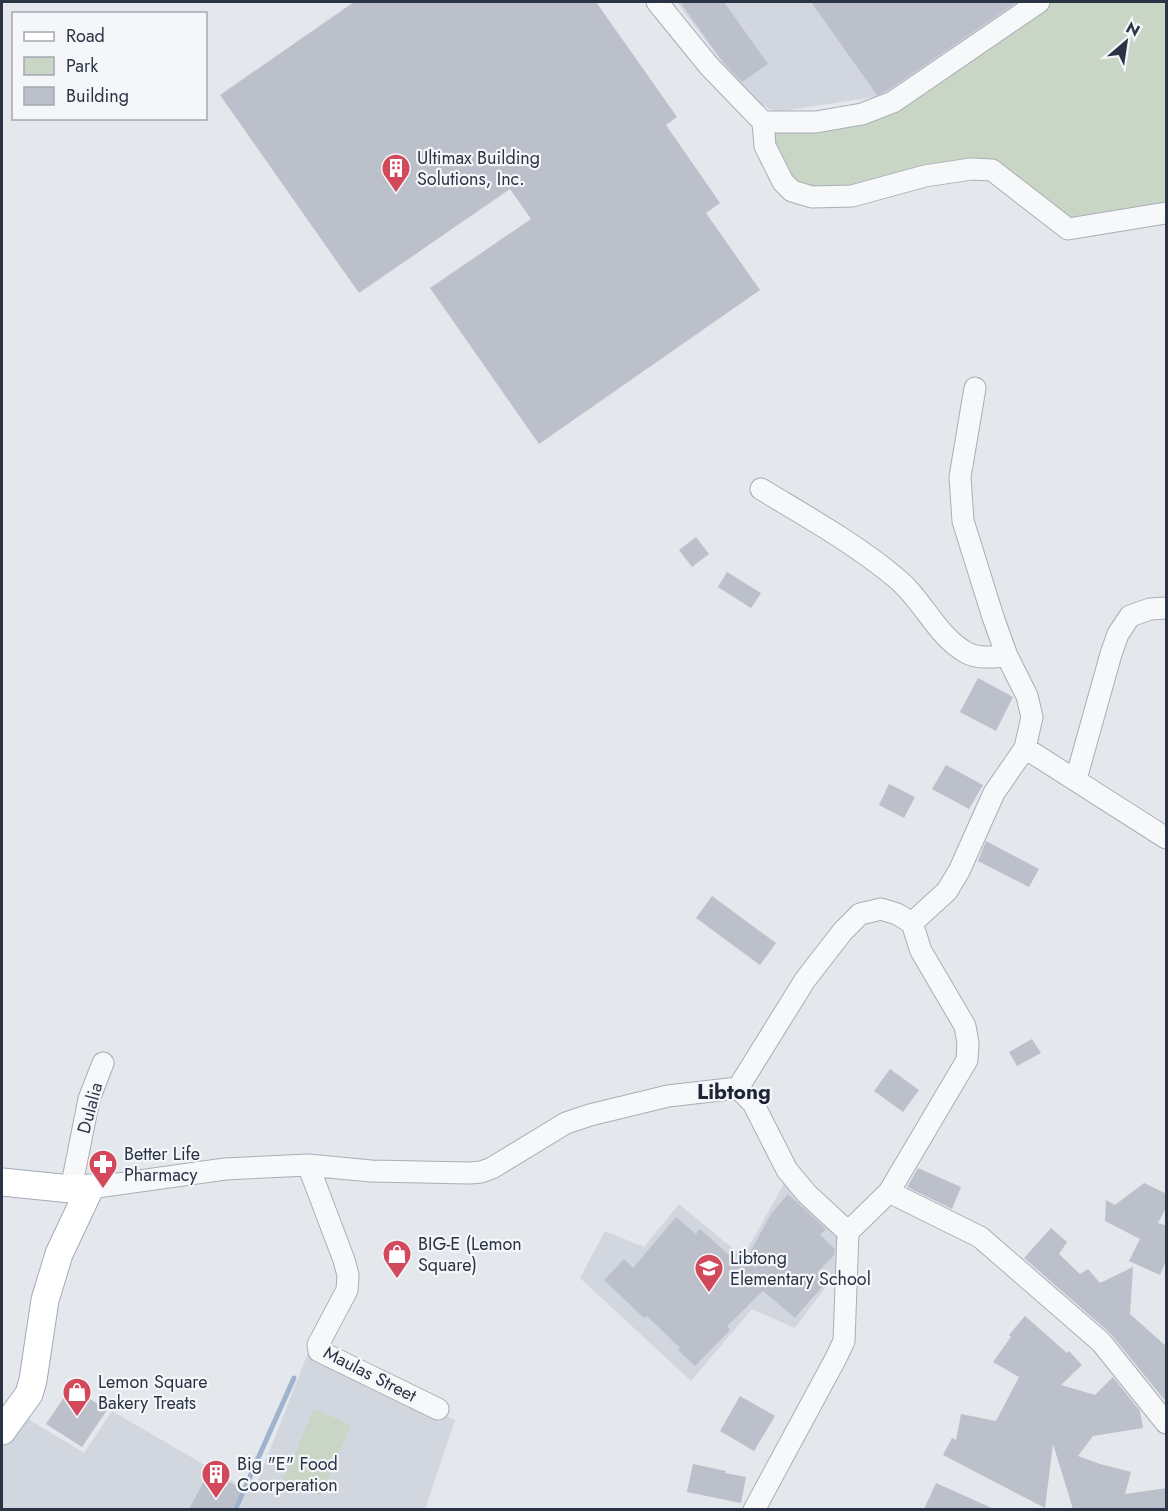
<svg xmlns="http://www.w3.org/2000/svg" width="1168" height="1511" font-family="Jost,sans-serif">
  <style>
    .built { fill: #d2d6de }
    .green { fill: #c9d6c5 }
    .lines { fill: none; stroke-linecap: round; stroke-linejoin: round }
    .stream { stroke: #9fb4cc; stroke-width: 5 }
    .building { fill: #bbc0ca }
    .minor-casing { stroke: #a9aeb7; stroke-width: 23 }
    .major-casing { stroke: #a3abb8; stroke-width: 29 }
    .minor { stroke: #f7f8fa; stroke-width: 21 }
    .major { stroke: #fff; stroke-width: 27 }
    .labels { text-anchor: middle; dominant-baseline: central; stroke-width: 4.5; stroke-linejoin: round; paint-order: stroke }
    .poi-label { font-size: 18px; fill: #2b3445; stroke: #f4f6f9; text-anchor: start }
    .street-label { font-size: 18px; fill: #2b3445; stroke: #f4f6f9 }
    .quarter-label { font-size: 21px; font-weight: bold; fill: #1d2536; stroke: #f4f6f9 }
  </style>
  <rect width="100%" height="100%" fill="#e4e7ec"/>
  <path class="built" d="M 677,2 L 1031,2 L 880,96 L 776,112 L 748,98 Z
    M 786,1180 L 838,1231 L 837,1272 L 795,1328 L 752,1309 L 691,1381 L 580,1278 L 605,1231 L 644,1247 L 679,1204 L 743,1257 Z
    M 308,1353 L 455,1420 L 425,1509 L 2,1509 L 2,1447 L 25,1417 L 84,1453 L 112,1411 L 253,1493 Z"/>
  <path class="green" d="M 1039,2 L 1166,2 L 1166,213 L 1068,229 L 992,170 L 852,196 L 792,191 L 763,122 L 862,114 Z
    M 314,1409 L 351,1425 L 320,1496 L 283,1480 Z"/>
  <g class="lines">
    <path class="stream" d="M 235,1510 L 294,1378"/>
  </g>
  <path class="building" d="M 354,2 L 596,2 L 677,117 L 666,125 L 720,203 L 706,213 L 760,290 L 539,444 L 430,288 L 531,219 L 510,189 L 359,293 L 220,95 Z
    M 680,2 L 724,2 L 768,64 L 742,82 L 723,62 Z
    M 811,2 L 1017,2 L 887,91 L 877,95 Z
    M 696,537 L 709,554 L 692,567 L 679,550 Z
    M 727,572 L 761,593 L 751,608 L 718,587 Z
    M 978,678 L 1013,697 L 996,731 L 960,712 Z
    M 946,765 L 983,785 L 969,809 L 932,789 Z
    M 889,784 L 915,797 L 904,818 L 879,805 Z
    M 986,841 L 1039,869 L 1029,887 L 978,861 Z
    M 712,896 L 776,943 L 760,965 L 696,918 Z
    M 1032,1039 L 1041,1053 L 1017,1066 L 1009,1052 Z
    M 890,1069 L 919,1090 L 903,1112 L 874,1091 Z
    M 918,1168 L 961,1187 L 952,1209 L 907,1187 Z
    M 1144,1183 L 1167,1194 L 1167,1206 L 1158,1223 L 1167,1226 L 1167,1258 L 1160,1275 L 1129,1261 L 1140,1239 L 1105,1221 L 1106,1200 L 1115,1205 Z
    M 788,1194 L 826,1229 L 820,1235 L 835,1249 L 834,1255 L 818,1272 L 828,1280 L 795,1318 L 763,1291 L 727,1326 L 730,1330 L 695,1366 L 678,1350 L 680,1348 L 647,1316 L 644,1318 L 604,1280 L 624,1259 L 633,1268 L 676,1217 L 696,1234 L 700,1229 L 742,1267 L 771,1214 Z
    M 1051,1228 L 1067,1242 L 1059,1254 L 1080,1274 L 1088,1269 L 1100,1283 L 1133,1267 L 1130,1314 L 1167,1347 L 1167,1403 L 1110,1333 L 1024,1258 Z
    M 1025,1316 L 1067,1353 L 1069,1351 L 1082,1365 L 1061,1385 L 1095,1395 L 1113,1377 L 1140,1411 L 1143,1428 L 1093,1436 L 1078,1456 L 1100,1464 L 1131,1472 L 1125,1494 L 1167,1488 L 1167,1509 L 1073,1509 L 1053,1444 L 1045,1508 L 943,1455 L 952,1438 L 956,1440 L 961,1414 L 996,1421 L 1019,1377 L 993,1362 L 1011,1337 L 1009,1335 Z
    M 71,1387 L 107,1410 L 82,1447 L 46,1424 Z
    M 740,1396 L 775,1416 L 754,1451 L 720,1431 Z
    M 693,1464 L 726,1471 L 725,1473 L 746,1477 L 741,1503 L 687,1492 Z
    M 209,1472 L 242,1489 L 232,1509 L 189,1509 Z
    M 936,1483 L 994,1509 L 924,1509 Z"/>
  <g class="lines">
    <g class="minor-casing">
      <path id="minor" d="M 657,2 L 709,66 L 763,122
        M 763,122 L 765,146 L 783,182 L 792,191 L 812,197 L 852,196 L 925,176 L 971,169 L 992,170 L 1068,229 L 1166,213
        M 763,122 L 816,122 L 862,114 L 893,102 L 1039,2
        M 761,489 C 807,517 854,543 895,577 C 923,599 936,636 967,653 C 979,659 994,657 1007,656
        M 1025,748 L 1166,838
        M 1076,779 L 1111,654 L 1118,634 L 1130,616 L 1150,609 L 1166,608
        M 912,923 L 947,891 L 959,871 L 994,793 L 1025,748 L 1032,717 L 1027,696 L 1007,656 L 993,617 L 963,521 L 960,477 L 975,388
        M 738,1088 L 805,980 L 843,931 L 860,914 L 881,909 L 897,914 L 912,923 L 921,951 L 965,1026 L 968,1043 L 967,1060 L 889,1192 L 848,1232 L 844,1341 L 836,1358 L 754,1510
        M 738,1088 L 753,1103 L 787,1170 L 807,1194 L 848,1232
        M 308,1165 L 344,1260 L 348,1275 L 347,1290 L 318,1345 L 319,1351 L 438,1409
        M 90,1188 L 225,1169 L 308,1165 L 371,1171 L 470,1173 L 481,1172 L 492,1168 L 566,1123 L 590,1115 L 668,1096 L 738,1088
        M 71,1189 L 89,1099 L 103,1063
        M 889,1192 L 980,1237 L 1101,1342 L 1166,1423"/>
    </g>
    <g class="major-casing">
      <path id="major" d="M 2,1182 L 71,1189 L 90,1188 L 59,1254 L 45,1300 L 33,1380 L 29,1394 L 2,1431"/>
    </g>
    <use href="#minor" class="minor"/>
    <use href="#major" class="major"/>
  </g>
  <defs>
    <g id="building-pin" transform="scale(1.5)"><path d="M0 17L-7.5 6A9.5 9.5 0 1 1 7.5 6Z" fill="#d1495b" stroke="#f4f6f9"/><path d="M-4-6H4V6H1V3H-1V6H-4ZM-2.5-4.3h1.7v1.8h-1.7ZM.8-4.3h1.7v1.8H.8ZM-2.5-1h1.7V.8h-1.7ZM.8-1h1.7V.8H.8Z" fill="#fff"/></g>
    <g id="pharmacy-pin" transform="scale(1.5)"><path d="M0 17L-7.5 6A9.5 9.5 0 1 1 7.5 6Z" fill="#d1495b" stroke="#f4f6f9"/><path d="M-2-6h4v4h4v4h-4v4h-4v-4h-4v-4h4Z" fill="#fff"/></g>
    <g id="shop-pin" transform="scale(1.5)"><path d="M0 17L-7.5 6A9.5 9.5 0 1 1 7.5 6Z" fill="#d1495b" stroke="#f4f6f9"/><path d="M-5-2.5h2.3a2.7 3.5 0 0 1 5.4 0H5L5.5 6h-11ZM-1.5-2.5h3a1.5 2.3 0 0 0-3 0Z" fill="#fff"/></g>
    <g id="school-pin" transform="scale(1.5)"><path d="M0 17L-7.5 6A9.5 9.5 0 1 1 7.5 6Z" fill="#d1495b" stroke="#f4f6f9"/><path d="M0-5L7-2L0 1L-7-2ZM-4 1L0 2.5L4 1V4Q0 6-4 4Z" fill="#fff"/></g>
  </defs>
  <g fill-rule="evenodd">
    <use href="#building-pin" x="396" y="168"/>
    <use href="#pharmacy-pin" x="103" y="1164"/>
    <use href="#shop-pin" x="397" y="1254"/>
    <use href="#school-pin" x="709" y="1268"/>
    <use href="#shop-pin" x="77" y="1392"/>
    <use href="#building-pin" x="216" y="1474"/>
  </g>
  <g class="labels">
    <g class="poi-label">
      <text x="417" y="158">Ultimax Building<tspan x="417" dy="21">Solutions, Inc.</tspan></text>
      <text x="124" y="1154">Better Life<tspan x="124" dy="21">Pharmacy</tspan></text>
      <text x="418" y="1244">BIG-E (Lemon<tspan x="418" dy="21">Square)</tspan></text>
      <text x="730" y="1258">Libtong<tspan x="730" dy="21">Elementary School</tspan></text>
      <text x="98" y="1382">Lemon Square<tspan x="98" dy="21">Bakery Treats</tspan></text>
      <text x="237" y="1464">Big "E" Food<tspan x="237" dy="21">Coorperation</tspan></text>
    </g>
    <g class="street-label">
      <text transform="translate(90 1108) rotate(-75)">Dulalia</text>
      <text transform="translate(370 1374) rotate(27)">Maulas Street</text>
    </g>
    <g class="quarter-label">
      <text x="734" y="1092">Libtong</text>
    </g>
  </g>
  <rect width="1168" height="1511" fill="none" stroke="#2b3445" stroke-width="6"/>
  <rect x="12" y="12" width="195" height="108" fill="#f4f6f9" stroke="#a4a8b1" stroke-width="1.5"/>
  <rect x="24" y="32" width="30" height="9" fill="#ffffff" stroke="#a4a8b1" stroke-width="1.5"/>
  <text x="66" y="42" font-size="18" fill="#2b3445">Road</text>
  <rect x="24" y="57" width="30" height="18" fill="#c9d6c5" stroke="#a4a8b1" stroke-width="1.5"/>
  <text x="66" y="72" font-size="18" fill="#2b3445">Park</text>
  <rect x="24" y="87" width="30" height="18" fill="#bbc0ca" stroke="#a4a8b1" stroke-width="1.5"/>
  <text x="66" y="102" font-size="18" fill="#2b3445">Building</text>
  <g transform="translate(1126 42) rotate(29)" stroke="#f4f6f9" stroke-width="4.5" paint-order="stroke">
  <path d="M0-4.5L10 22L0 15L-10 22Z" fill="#2b3445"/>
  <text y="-9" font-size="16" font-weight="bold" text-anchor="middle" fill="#2b3445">N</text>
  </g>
</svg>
